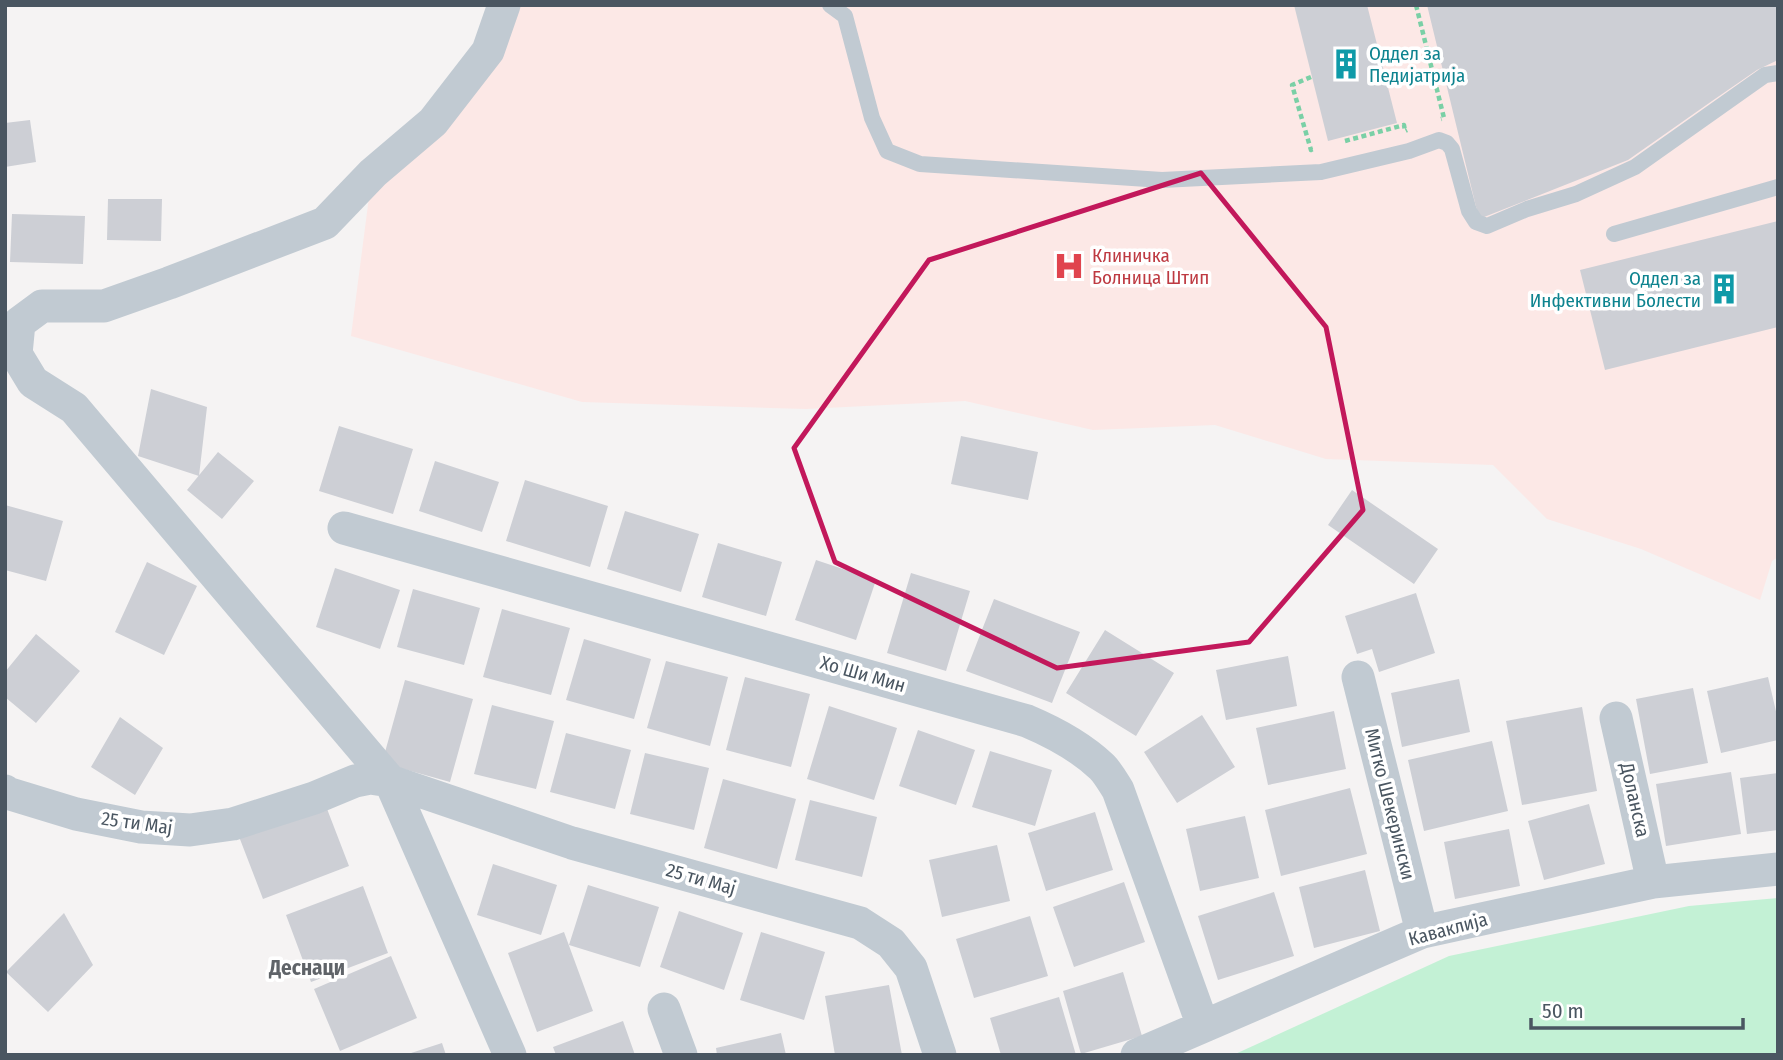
<svg xmlns="http://www.w3.org/2000/svg" width="1783" height="1060" font-family="'Fira Sans Condensed',sans-serif">
  <style>
    .medical { fill: #fce8e6 }
    .green { fill: #c3f1d5 }
    .building { fill: #cdcfd5 }
    .lines { fill: none; stroke-linecap: round; stroke-linejoin: round }
    .path { stroke: #7ad0a6; stroke-width: 4.5; stroke-dasharray: 5 3.5; stroke-linecap: butt }
    .service { stroke: #c1cad2; stroke-width: 16 }
    .minor { stroke: #c1cad2; stroke-width: 33 }
    .marked { fill: none; stroke: #c2185b; stroke-width: 5; stroke-linejoin: round }
    .labels { text-anchor: middle; dominant-baseline: central; stroke-width: 7; stroke-linejoin: round; paint-order: stroke }
    .culture-label { font-size: 19px; fill: #0d838f; stroke: #fff; text-anchor: start }
    .health-label { font-size: 19px; fill: #be3a42; stroke: #fff; text-anchor: start }
    .street-label { font-size: 19px; fill: #4a5661; stroke: #fff }
    .neighbourhood-label { font-size: 21px; font-weight: bold; fill: #5f6368; stroke: #fff }
  </style>
  <rect width="100%" height="100%" fill="#f5f3f3"/>
  <path class="medical" d="M 518,5 L 1778,5 L 1778,557 L 1772,561 L 1760,600 L 1641,549 L 1547,519 L 1493,465 L 1326,459 L 1215,425 L 1093,430 L 965,401 L 806,409 L 582,402 L 351,336 L 369,197 Z"/>
  <path class="green" d="M 1778,898 L 1778,1055 L 1233,1055 L 1449,956 L 1689,906 Z"/>
  <path class="building" d="M 1294,5 L 1367,5 L 1397,123 L 1328,141 Z
    M 1427,5 L 1778,5 L 1778,60 L 1757,70 L 1712,101 L 1628,160 L 1479,219 Z
    M 30,120 L 36,162 L 5,167 L 5,123 Z
    M 108,199 L 162,199 L 161,241 L 107,240 Z
    M 12,214 L 85,216 L 83,264 L 10,262 Z
    M 1778,221 L 1778,327 L 1605,370 L 1580,270 Z
    M 151,389 L 207,407 L 199,476 L 138,456 Z
    M 339,426 L 413,449 L 393,514 L 319,491 Z
    M 961,436 L 1038,452 L 1028,500 L 951,484 Z
    M 218,452 L 254,481 L 222,519 L 187,490 Z
    M 435,461 L 499,482 L 482,532 L 419,511 Z
    M 525,480 L 608,506 L 590,567 L 506,541 Z
    M 1352,490 L 1438,549 L 1414,584 L 1328,525 Z
    M 5,505 L 63,521 L 46,581 L 5,570 Z
    M 625,511 L 699,534 L 681,592 L 607,569 Z
    M 718,543 L 782,562 L 766,616 L 702,597 Z
    M 816,560 L 876,580 L 856,640 L 795,620 Z
    M 147,562 L 197,586 L 164,655 L 115,632 Z
    M 335,568 L 400,590 L 380,649 L 316,627 Z
    M 911,573 L 970,591 L 946,671 L 887,653 Z
    M 413,589 L 480,608 L 464,665 L 397,647 Z
    M 1416,593 L 1435,653 L 1379,672 L 1372,649 L 1357,654 L 1345,616 Z
    M 994,599 L 1080,632 L 1052,703 L 966,671 Z
    M 502,609 L 570,628 L 551,695 L 483,677 Z
    M 1105,630 L 1174,673 L 1136,736 L 1066,693 Z
    M 36,634 L 80,671 L 36,723 L 5,697 L 5,672 Z
    M 584,639 L 651,659 L 634,719 L 566,700 Z
    M 1288,656 L 1297,706 L 1226,720 L 1216,670 Z
    M 666,661 L 728,677 L 710,746 L 647,728 Z
    M 745,677 L 810,694 L 791,767 L 726,750 Z
    M 1768,677 L 1778,720 L 1778,740 L 1721,753 L 1707,691 Z
    M 1459,679 L 1470,732 L 1402,747 L 1391,693 Z
    M 405,680 L 473,699 L 450,782 L 382,763 Z
    M 1693,688 L 1708,763 L 1650,774 L 1636,699 Z
    M 492,705 L 554,721 L 536,789 L 474,774 Z
    M 829,706 L 897,728 L 874,800 L 807,779 Z
    M 1582,707 L 1597,791 L 1522,805 L 1506,721 Z
    M 1334,711 L 1346,769 L 1268,785 L 1256,728 Z
    M 1202,715 L 1235,767 L 1177,803 L 1144,752 Z
    M 120,717 L 163,748 L 135,795 L 91,767 Z
    M 918,730 L 975,750 L 956,805 L 899,786 Z
    M 566,733 L 631,750 L 615,809 L 550,792 Z
    M 1492,741 L 1508,811 L 1424,831 L 1408,760 Z
    M 990,751 L 1052,770 L 1035,826 L 972,807 Z
    M 645,753 L 709,768 L 694,830 L 630,814 Z
    M 1731,772 L 1741,834 L 1666,846 L 1656,784 Z
    M 1778,773 L 1778,830 L 1747,834 L 1740,778 Z
    M 723,779 L 796,799 L 777,869 L 704,848 Z
    M 1350,788 L 1367,854 L 1281,876 L 1265,810 Z
    M 810,800 L 877,817 L 862,877 L 795,860 Z
    M 324,801 L 349,866 L 263,899 L 238,834 Z
    M 1589,804 L 1605,864 L 1544,880 L 1528,821 Z
    M 1095,812 L 1113,870 L 1046,891 L 1028,833 Z
    M 1245,816 L 1259,878 L 1200,891 L 1186,829 Z
    M 1509,829 L 1520,886 L 1455,899 L 1444,842 Z
    M 997,845 L 1010,901 L 942,917 L 929,860 Z
    M 493,864 L 557,885 L 541,935 L 477,915 Z
    M 1365,870 L 1380,931 L 1314,948 L 1299,887 Z
    M 1124,882 L 1145,942 L 1074,967 L 1053,907 Z
    M 588,885 L 659,907 L 640,967 L 569,945 Z
    M 363,886 L 388,953 L 311,982 L 286,915 Z
    M 1274,892 L 1294,956 L 1218,980 L 1198,916 Z
    M 679,911 L 743,933 L 724,990 L 660,967 Z
    M 64,913 L 93,965 L 48,1012 L 6,972 Z
    M 1030,916 L 1048,976 L 974,998 L 956,939 Z
    M 564,932 L 593,1011 L 537,1032 L 508,953 Z
    M 761,932 L 825,952 L 804,1020 L 740,1000 Z
    M 391,956 L 417,1018 L 340,1051 L 314,989 Z
    M 1123,972 L 1142,1036 L 1081,1054 L 1063,991 Z
    M 889,985 L 902,1055 L 835,1055 L 825,996 Z
    M 1059,997 L 1076,1055 L 1001,1055 L 990,1018 Z
    M 623,1021 L 635,1055 L 556,1055 L 553,1047 Z
    M 781,1033 L 786,1055 L 717,1055 L 716,1048 Z
    M 442,1043 L 446,1055 L 408,1055 L 408,1054 Z"/>
  <g class="lines">
    <path class="path" d="M 1416,5 L 1444,118 L 1441,119
      M 1311,77 L 1292,85 L 1311,150 L 1313,149
      M 1345,141 L 1404,125 L 1405,131 L 1407,130"/>
    <path class="service" d="M 830,5 L 845,16 L 872,118 L 887,151 L 920,164 L 1162,180 L 1321,172 L 1409,151 L 1439,140 L 1447,143 L 1452,149 L 1469,211 L 1476,222 L 1487,226 L 1527,209 L 1576,194 L 1635,167 L 1765,75 L 1778,73
      M 1614,234 L 1778,187"/>
    <path class="minor" d="M 504,5 L 488,51 L 433,122 L 373,173 L 325,223 L 169,283 L 104,306 L 42,306 L 19,323 L 16,354 L 33,382 L 74,408 L 390,781 L 510,1055
      M 344,528 L 1027,721 C 1053,732 1081,747 1102,767 C 1108,773 1113,782 1118,790 L 1203,1026
      M 1358,677 L 1422,932
      M 1616,718 L 1653,882
      M 5,791 L 7,793 L 76,814 L 141,827 L 190,830 L 233,824 L 314,798 L 355,781 L 370,778 L 390,781 L 572,843 L 860,923 L 891,943 L 911,968 L 940,1055
      M 664,1009 L 681,1055
      M 1137,1055 L 1422,932 L 1653,882 L 1778,869"/>
  </g>
  <path class="marked" d="M 1201,173 L 1326,327 L 1363,510 L 1249,642 L 1057,668 L 835,562 L 794,448 L 929,260 Z"/>
  <defs>
    <g id="building-bare" transform="scale(2.415)"><path d="M-4-6H4V6H1V3H-1V6H-4ZM-2.5-4.3h1.7v1.8h-1.7ZM.8-4.3h1.7v1.8H.8ZM-2.5-1h1.7V.8h-1.7ZM.8-1h1.7V.8H.8Z" fill="#0f9aa8" stroke="#fff" stroke-width="2.5" paint-order="stroke"/></g>
    <g id="hospital-bare" transform="scale(2.415)"><path d="M-5-5h3v3.5h4V-5h3V5h-3V1.5h-4V5h-3Z" fill="#e0444e" stroke="#fff" stroke-width="2.5" paint-order="stroke"/></g>
  </defs>
  <g fill-rule="evenodd">
    <use href="#building-bare" x="1346" y="64"/>
    <use href="#hospital-bare" x="1069" y="266"/>
    <use href="#building-bare" x="1724" y="289"/>
  </g>
  <g class="labels">
    <g class="culture-label">
      <text x="1369" y="53">Оддел за<tspan x="1369" dy="22">Педијатрија</tspan></text>
      <text x="1701" y="278" text-anchor="end">Оддел за<tspan x="1701" dy="22">Инфективни Болести</tspan></text>
    </g>
    <g class="health-label">
      <text x="1092" y="255">Клиничка<tspan x="1092" dy="22">Болница Штип</tspan></text>
    </g>
    <g class="street-label">
      <text transform="translate(863 674) rotate(16)">Хо Ши Мин</text>
      <text transform="translate(1635 800) rotate(77)">Доланска</text>
      <text transform="translate(1390 804) rotate(76)">Митко Шекерински</text>
      <text transform="translate(137 823) rotate(8)">25 ти Мај</text>
      <text transform="translate(701 879) rotate(16)">25 ти Мај</text>
      <text transform="translate(1448 929) rotate(-15)">Каваклија</text>
    </g>
    <g class="neighbourhood-label">
      <text x="307" y="968">Деснаци</text>
    </g>
  </g>
  <rect width="1783" height="1060" fill="none" stroke="#4a5661" stroke-width="14"/>
  <path d="M1531 1018v10h212v-10" fill="none" stroke="#4a5661" stroke-width="3.5"/>
  <text x="1542" y="1018" font-size="21" fill="#4a5661" stroke="#ffffff" stroke-width="5" paint-order="stroke">50 m</text>
</svg>
